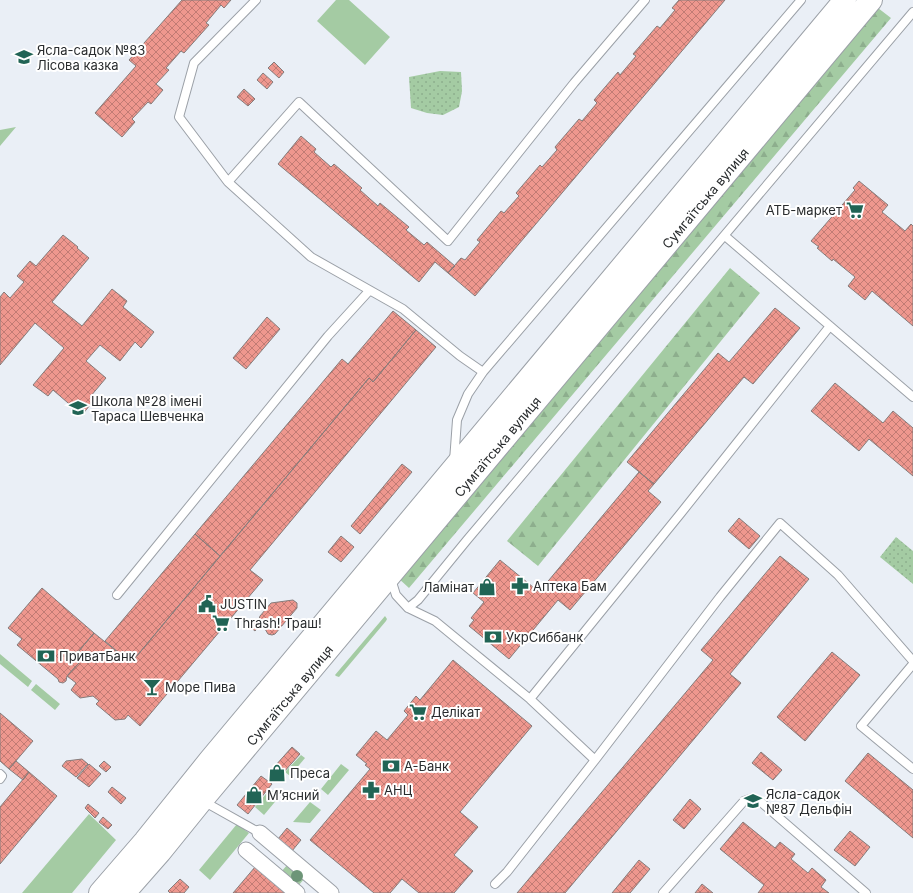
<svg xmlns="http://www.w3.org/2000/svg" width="913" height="893" font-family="Inter,sans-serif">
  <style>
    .grass { fill: #a4cba3 }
    .forest { fill: url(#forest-firs) }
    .park { fill: url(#park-dots) }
    .building { fill: url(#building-cross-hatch); stroke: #857c7b }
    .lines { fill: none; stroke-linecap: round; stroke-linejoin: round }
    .lane-casing { stroke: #9ba0a7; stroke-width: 10 }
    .street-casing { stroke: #9ba0a7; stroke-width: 17 }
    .primary-casing { stroke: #9ba0a7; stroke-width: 24 }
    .lane { stroke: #fff; stroke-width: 8 }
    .street { stroke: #fff; stroke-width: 15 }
    .primary { stroke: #fff; stroke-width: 22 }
    .tree { fill: #6d9578 }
    .labels { text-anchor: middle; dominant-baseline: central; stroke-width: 4; stroke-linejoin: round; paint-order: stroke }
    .poi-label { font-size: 13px; fill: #292c2e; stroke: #fff; text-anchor: start }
    .street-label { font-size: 13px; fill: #292c2e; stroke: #fff }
  </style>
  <defs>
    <pattern id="forest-firs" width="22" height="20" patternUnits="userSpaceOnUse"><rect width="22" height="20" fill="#a4cba3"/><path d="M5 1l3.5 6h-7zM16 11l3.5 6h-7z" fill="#8dae8d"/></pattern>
    <pattern id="park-dots" width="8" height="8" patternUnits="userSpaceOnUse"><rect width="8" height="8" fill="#a4cba3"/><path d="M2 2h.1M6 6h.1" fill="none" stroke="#8dae8d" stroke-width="1.8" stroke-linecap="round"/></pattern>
    <pattern id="building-cross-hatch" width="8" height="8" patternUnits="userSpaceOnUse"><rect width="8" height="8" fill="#ee978e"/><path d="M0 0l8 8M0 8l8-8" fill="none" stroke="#c17b74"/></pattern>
  </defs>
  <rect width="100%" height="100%" fill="#eaeff6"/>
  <path class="grass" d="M 336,0 L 349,0 L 390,37 L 365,65 L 317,21 Z
    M 16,127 L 0,146 L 0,130 Z
    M 385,616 L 387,619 L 386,621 L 339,677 L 336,676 L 335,675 Z
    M 0,654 L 32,681 L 28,687 L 0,664 Z
    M 36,684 L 60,704 L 55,710 L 31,690 Z
    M 301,755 L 305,758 L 290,776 L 285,772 Z
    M 341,764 L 349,770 L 328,795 L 321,789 Z
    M 270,789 L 279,797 L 264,815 L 255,807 Z
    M 310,802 L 321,810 L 310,823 L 293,822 Z
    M 89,814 L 116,840 L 72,893 L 22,893 Z
    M 237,824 L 249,833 L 210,880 L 199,870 Z
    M 288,864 L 305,878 L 298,886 L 281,872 Z"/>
  <path class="forest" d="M 878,8 L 891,18 L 409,588 L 397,577 Z
    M 730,268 L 760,293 L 538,566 L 507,541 Z"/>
  <path class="park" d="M 440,71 L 461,72 L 462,91 L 459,107 L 443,115 L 427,113 L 411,108 L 409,77 Z
    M 896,537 L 913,551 L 913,584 L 880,557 Z"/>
  <path class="building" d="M 182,0 L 231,0 L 224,8 L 221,5 L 206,23 L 209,25 L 184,53 L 181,51 L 166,68 L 169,70 L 156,84 L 163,90 L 151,104 L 148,102 L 132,119 L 135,122 L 122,137 L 95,113 L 136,66 L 129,60 Z
    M 679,0 L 725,0 L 475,296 L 448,273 L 461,258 L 465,260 L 480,242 L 477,240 L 501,211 L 504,213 L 519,196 L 516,193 L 540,165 L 542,167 L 557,150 L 555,147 L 579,119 L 582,121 L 597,103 L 594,100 L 618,72 L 620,75 L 636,56 L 633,54 L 657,26 L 660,28 L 675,10 L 672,8 Z
    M 274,62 L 284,72 L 279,78 L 268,68 Z
    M 263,73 L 273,82 L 267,89 L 257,80 Z
    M 244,89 L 255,99 L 248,106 L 237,97 Z
    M 301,136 L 316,149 L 314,152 L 331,167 L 334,164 L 362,188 L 360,190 L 378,206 L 380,203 L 409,227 L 406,230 L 424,245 L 427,242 L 455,266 L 448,273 L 435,262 L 419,282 L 278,164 Z
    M 859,181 L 888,205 L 882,212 L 905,231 L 911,224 L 913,226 L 913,326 L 872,291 L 865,300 L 848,286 L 855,277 L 833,259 L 832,261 L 817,248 L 819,247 L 811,241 L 855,190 L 853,188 Z
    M 63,235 L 78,247 L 77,248 L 89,258 L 52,302 L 82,326 L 112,289 L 127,301 L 123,307 L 154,332 L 141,348 L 135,342 L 120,361 L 100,345 L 86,361 L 106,378 L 90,397 L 94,400 L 82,415 L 53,390 L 48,396 L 33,385 L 64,348 L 35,323 L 0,365 L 0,297 L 4,292 L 10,298 L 24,282 L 17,276 L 30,261 L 36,266 Z
    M 775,308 L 800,328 L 753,384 L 744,377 L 654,484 L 627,462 L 718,353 L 729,362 Z
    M 393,311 L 416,330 L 373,382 L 369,378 L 220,556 L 195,534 L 342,359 L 348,364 Z
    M 267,317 L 280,329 L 246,369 L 233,358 Z
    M 416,330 L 436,347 L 250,570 L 263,580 L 140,726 L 128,715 L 125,719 L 115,720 L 96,704 L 99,701 L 93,696 L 80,698 L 71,690 L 76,683 L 67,676 L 79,663 L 73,658 L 94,633 L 131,663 L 369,378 L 373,382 Z
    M 835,383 L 883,423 L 893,411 L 913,428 L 913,476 L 869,439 L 859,451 L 811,411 Z
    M 402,464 L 412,472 L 360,534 L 351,526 Z
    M 639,472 L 654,484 L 648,491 L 661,502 L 570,610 L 558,600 L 509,659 L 469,626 L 474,620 L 471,618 L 484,602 L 473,593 L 500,560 L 539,592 Z
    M 739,518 L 760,536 L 749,549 L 728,531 Z
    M 195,534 L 220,556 L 131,663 L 105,641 Z
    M 341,536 L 354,547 L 341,562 L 328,552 Z
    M 780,556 L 809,579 L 730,674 L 741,683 L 565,893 L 517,893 L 713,660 L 701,650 Z
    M 42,588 L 94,633 L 73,658 L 79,663 L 67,676 L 66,681 L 63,683 L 59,682 L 58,679 L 17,645 L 22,639 L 8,628 Z
    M 293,600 L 297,603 L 297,608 L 275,634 L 272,635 L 268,634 L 259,619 L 260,616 L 271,603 Z
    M 254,619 L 260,625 L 255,631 L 249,626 Z
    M 832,652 L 860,675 L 805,741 L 777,717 Z
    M 453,660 L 532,726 L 460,812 L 478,827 L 454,855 L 473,871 L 454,893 L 419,893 L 402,879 L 390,893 L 374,893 L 310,840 L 370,769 L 365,765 L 367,764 L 356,755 L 376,731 L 387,740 L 408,715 L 404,711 L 416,696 L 420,700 Z
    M 0,713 L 33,741 L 9,769 L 0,761 Z
    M 292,747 L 300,754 L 283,773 L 275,766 Z
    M 761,752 L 782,770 L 773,780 L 752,763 Z
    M 868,753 L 913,790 L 913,838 L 845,781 Z
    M 82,759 L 88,764 L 76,777 L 62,766 L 66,761 Z
    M 16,761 L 29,772 L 23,780 L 9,769 Z
    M 104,761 L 111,767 L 106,772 L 99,766 Z
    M 89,764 L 101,774 L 89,787 L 77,778 Z
    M 275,767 L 284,774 L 279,780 L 271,772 Z
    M 29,772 L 57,796 L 0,864 L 0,807 Z
    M 261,776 L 272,784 L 248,814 L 237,805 Z
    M 112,787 L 126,798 L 121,804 L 108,792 Z
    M 690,799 L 701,809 L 684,829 L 673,820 Z
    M 88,804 L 99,813 L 95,818 L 85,808 Z
    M 103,817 L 112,825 L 108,829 L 99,822 Z
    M 743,822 L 775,848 L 780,842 L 795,854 L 791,859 L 808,873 L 812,868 L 826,880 L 821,887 L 829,893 L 758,893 L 764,885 L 720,849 Z
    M 287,828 L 301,840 L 292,851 L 278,839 Z
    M 850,831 L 870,847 L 855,866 L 834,850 Z
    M 639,860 L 650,869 L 630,893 L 612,893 Z
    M 255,867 L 286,893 L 233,893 Z
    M 180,879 L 189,887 L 184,893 L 170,893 L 168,891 Z
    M 702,884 L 713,893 L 695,893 Z"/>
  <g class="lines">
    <g class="lane-casing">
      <path id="lane" d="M 256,0 L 194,63 L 179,117 L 228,182 L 311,257 L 403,309 L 460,356 L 483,372
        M 228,182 L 299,102 L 448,241 L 574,83 L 645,0
        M 725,236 L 830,326
        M 454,461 L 457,420 L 468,394 L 483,372 L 801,0
        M 391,579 L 396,595 L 408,608 L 435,621 L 530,699 L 595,760 L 720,597 L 780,523 L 838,575 L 913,661
        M 117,595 L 328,336 L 369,291
        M 408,608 L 418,600 L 467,540 L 913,12
        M 913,664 L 861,726 L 913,769
        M 530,699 L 681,513 L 830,326 L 913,397
        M 0,774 L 2,776 L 0,779
        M 203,801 L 260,833
        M 495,884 L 507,872 L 595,760
        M 663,893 L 744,801 L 753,798 L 762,803 L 866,893"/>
    </g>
    <g class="street-casing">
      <path id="street" d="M 260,833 L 331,893
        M 246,850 L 297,893"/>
    </g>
    <g class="primary-casing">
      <g id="primary">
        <path d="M 100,893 L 145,841 L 210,760 L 845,0"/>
        <path id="s1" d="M 124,893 L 160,852 L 202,800 L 871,0"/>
      </g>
    </g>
    <use href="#lane" class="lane"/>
    <use href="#street" class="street"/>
    <use href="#primary" class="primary"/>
  </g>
  <circle class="tree" cx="297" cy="876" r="6"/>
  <defs>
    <g id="school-bare" transform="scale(1.38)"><path d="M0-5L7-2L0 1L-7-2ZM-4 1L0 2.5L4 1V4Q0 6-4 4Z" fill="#216455" stroke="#fff" stroke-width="2.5" paint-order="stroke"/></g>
    <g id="supermarket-bare" transform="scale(1.38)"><path d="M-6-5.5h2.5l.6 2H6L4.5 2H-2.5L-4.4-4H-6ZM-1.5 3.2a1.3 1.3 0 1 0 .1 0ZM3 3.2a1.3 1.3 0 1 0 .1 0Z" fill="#216455" stroke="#fff" stroke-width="2.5" paint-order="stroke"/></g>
    <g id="pharmacy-bare" transform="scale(1.38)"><path d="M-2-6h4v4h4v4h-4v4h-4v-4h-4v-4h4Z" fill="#216455" stroke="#fff" stroke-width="2.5" paint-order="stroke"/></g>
    <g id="shop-bare" transform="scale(1.38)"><path d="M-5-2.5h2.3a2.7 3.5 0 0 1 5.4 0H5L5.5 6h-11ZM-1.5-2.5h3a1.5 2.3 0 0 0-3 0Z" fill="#216455" stroke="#fff" stroke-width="2.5" paint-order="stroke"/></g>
    <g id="civic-bare" transform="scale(1.38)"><path d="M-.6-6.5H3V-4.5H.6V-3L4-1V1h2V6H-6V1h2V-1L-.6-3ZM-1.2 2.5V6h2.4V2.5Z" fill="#216455" stroke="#fff" stroke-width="2.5" paint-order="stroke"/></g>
    <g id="bank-bare" transform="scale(1.38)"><path d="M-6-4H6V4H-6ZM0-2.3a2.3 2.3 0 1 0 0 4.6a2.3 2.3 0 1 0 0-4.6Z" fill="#216455" stroke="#fff" stroke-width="2.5" paint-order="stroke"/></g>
    <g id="bar-bare" transform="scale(1.38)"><path d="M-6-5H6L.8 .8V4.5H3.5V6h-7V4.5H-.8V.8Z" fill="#216455" stroke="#fff" stroke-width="2.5" paint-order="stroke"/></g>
  </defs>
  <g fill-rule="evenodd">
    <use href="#school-bare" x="24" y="57"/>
    <use href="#supermarket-bare" x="855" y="210"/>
    <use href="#school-bare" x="78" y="408"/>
    <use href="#pharmacy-bare" x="520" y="586"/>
    <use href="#shop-bare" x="487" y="587"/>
    <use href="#civic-bare" x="207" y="604"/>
    <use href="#supermarket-bare" x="221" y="623"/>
    <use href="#bank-bare" x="493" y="637"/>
    <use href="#bank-bare" x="46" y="656"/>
    <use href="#bar-bare" x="152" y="687"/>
    <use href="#supermarket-bare" x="418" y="712"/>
    <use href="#bank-bare" x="391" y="766"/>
    <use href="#shop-bare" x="277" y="773"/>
    <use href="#pharmacy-bare" x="371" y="790"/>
    <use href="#shop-bare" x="254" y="795"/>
    <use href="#school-bare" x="753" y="801"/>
  </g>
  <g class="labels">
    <g class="poi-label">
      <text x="37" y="50">Ясла-садок №83<tspan x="37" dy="15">Лісова казка</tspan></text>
      <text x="842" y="210" text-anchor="end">АТБ-маркет</text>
      <text x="91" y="401">Школа №28 імені<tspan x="91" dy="15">Тараса Шевченка</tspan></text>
      <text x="533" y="586">Аптека Бам</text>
      <text x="474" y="587" text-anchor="end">Ламінат</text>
      <text x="220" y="604">JUSTIN</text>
      <text x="234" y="623">Thrash! Траш!</text>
      <text x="506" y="637">УкрСиббанк</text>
      <text x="59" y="656">ПриватБанк</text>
      <text x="165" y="687">Море Пива</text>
      <text x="431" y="712">Делікат</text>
      <text x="404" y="766">А-Банк</text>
      <text x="290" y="773">Преса</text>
      <text x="384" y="790">АНЦ</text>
      <text x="766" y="794">Ясла-садок<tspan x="766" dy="15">№87 Дельфін</tspan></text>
      <text x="267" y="795">М’ясний</text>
    </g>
    <g class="street-label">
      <text stroke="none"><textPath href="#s1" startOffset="906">Сумгаїтська вулиця</textPath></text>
      <text stroke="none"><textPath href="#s1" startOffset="582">Сумгаїтська вулиця</textPath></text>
      <text stroke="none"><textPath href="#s1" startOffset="258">Сумгаїтська вулиця</textPath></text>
    </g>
  </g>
</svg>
